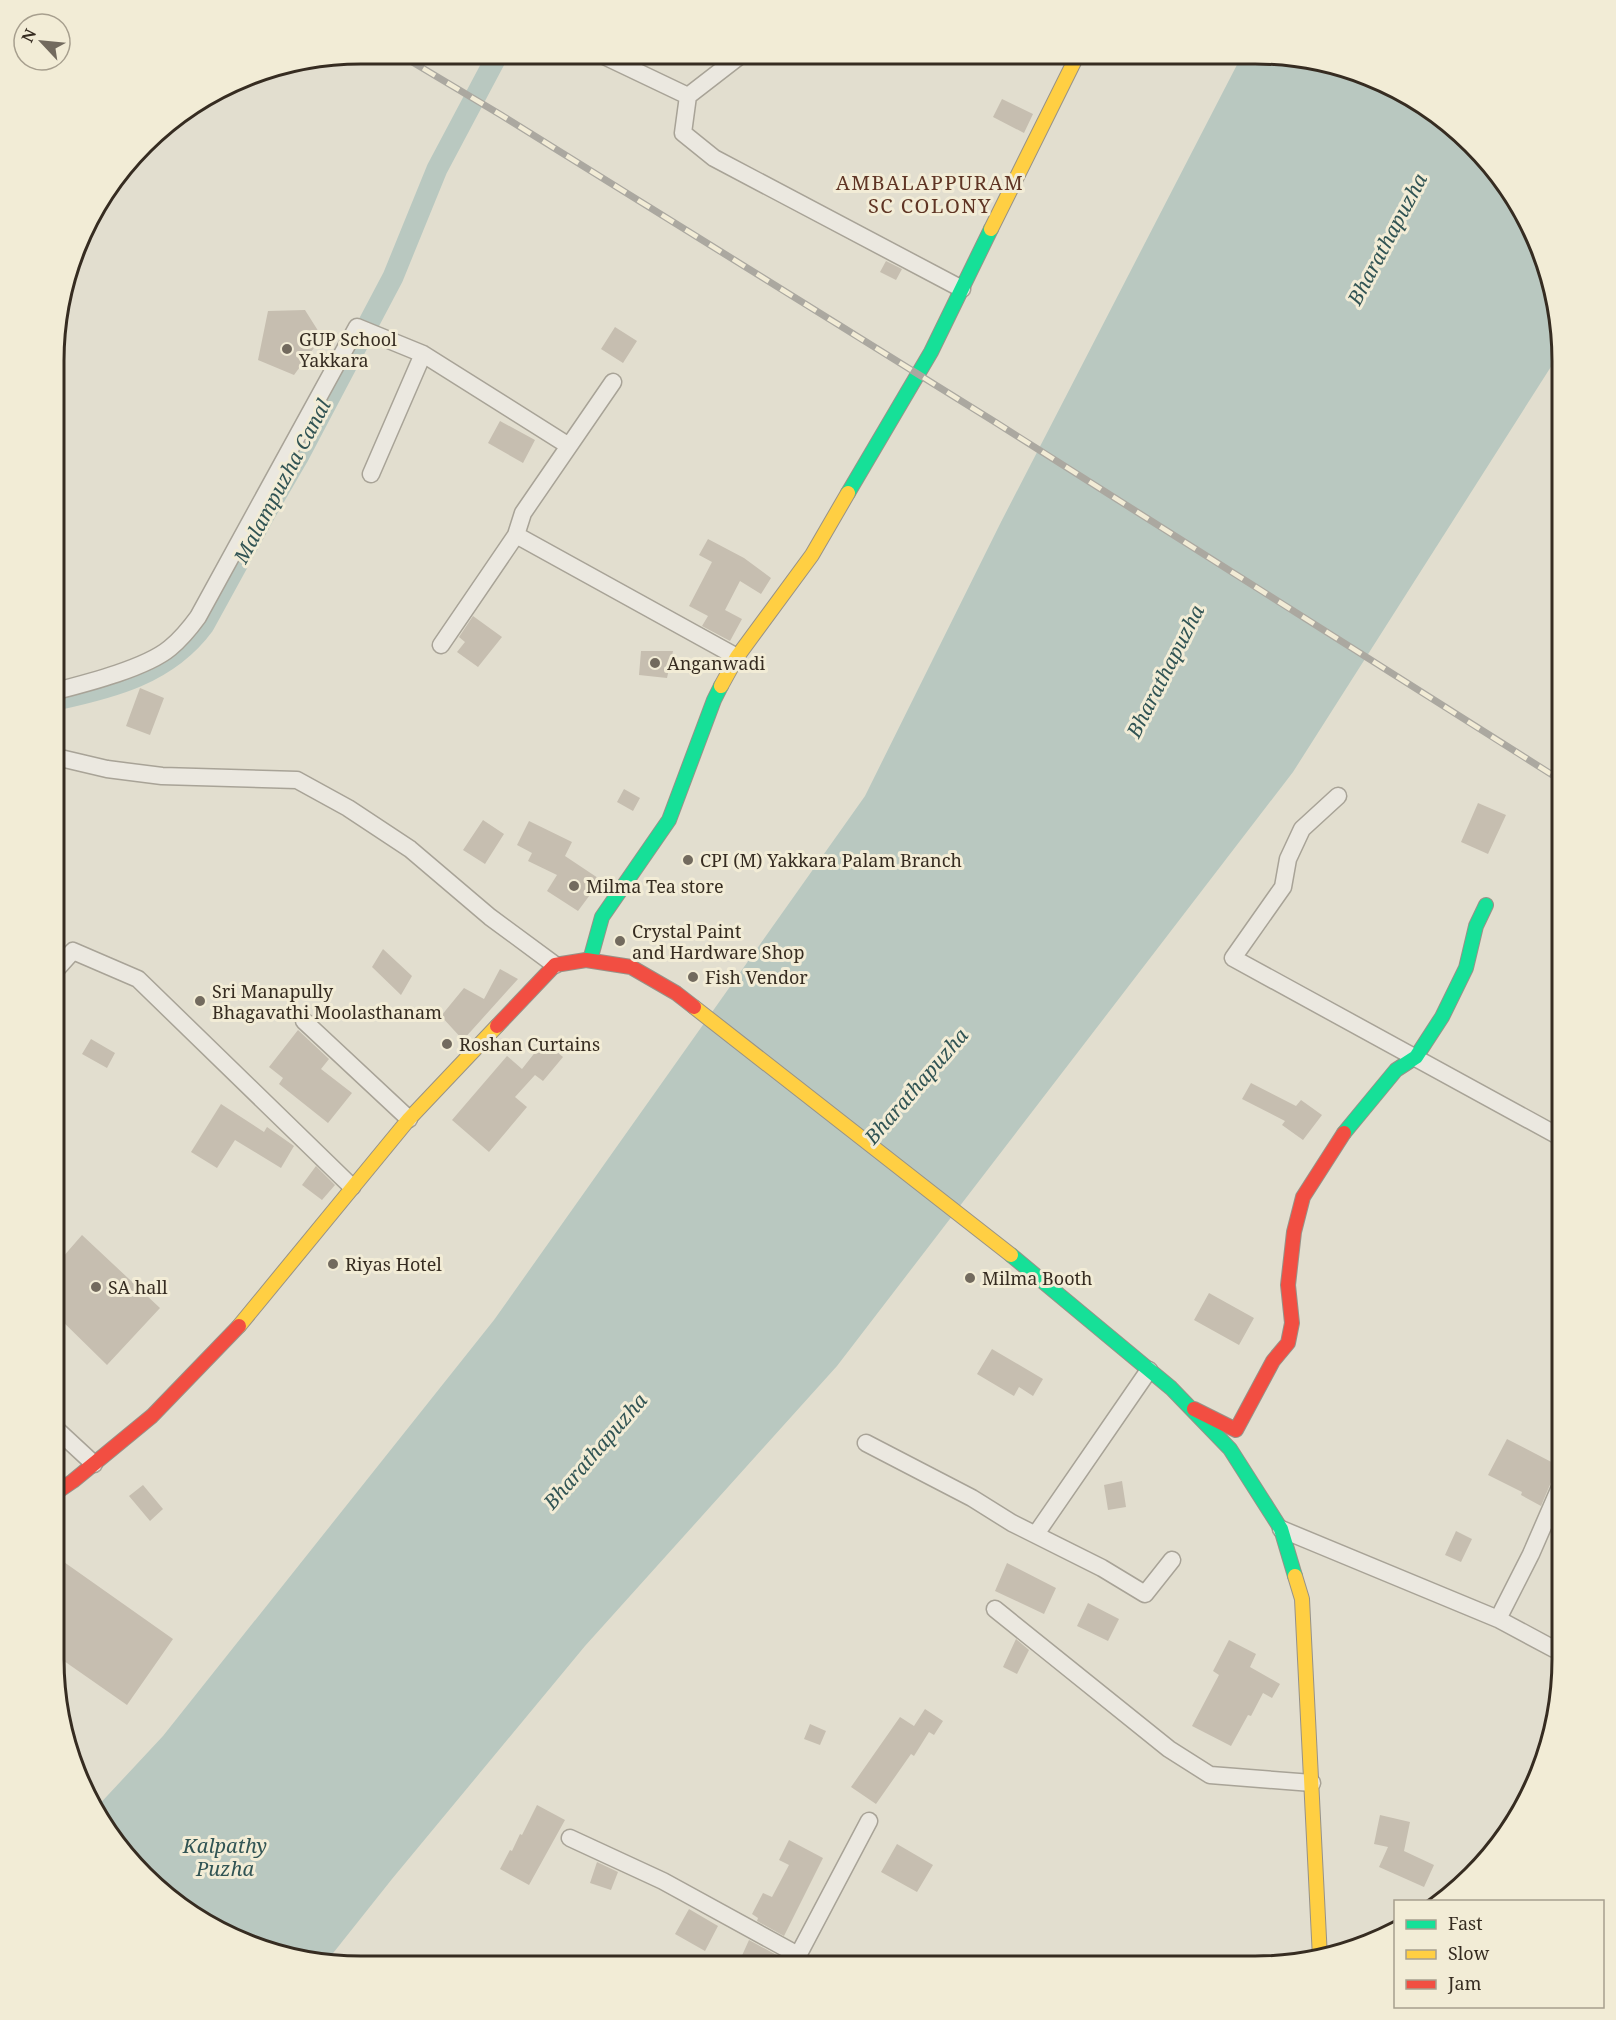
<svg xmlns="http://www.w3.org/2000/svg" width="1616" height="2020" font-family="'Noto Serif',serif">
  <style>
    .water { fill: #b9c8c0 }
    .lines { fill: none; stroke-linecap: round; stroke-linejoin: round }
    .canal { stroke: #b9c8c0; stroke-width: 21 }
    .building { fill: #c6beb0 }
    .street-casing { stroke: #a8a397; stroke-width: 19 }
    .fast-casing { stroke: #979288; stroke-width: 16 }
    .slow-casing { stroke: #979288; stroke-width: 16 }
    .jam-casing { stroke: #979288; stroke-width: 16 }
    .street { stroke: #ebe8e0; stroke-width: 16 }
    .fast { stroke: #16e098; stroke-width: 14 }
    .slow { stroke: #ffcf43; stroke-width: 14 }
    .jam { stroke: #f24e42; stroke-width: 14 }
    .rail-casing { stroke: #aba8a0; stroke-width: 7 }
    .rail { stroke: #f2ecd6; stroke-width: 4.5; stroke-dasharray: 14; stroke-linecap: butt }
    .poi-dot { fill: #726a5e; stroke: #f2ecd6; stroke-width: 2 }
    .labels { text-anchor: middle; dominant-baseline: central; stroke-width: 6; stroke-linejoin: round; paint-order: stroke }
    .poi-label { font-size: 18px; fill: #362c21; stroke: #f2ecd6; text-anchor: start }
    .neighbourhood-label { font-size: 20px; letter-spacing: 1.5px; fill: #5f3424; stroke: #f2ecd6 }
    .water-label { font-size: 20px; font-style: italic; fill: #315454; stroke: #f2ecd6 }
    .rim { fill: none; stroke: #362c21; stroke-width: 3 }
  </style>
  <rect width="100%" height="100%" fill="#e2decf"/>
  <path class="water" d="M 1241,57 L 1295,57 L 1372,77 L 1425,106 L 1485,159 L 1521,208 L 1551,282 L 1561,351 L 1293,772 L 837,1366 L 585,1646 L 392,1879 L 326,1962 L 263,1950 L 191,1914 L 144,1876 L 94,1810 L 163,1736 L 494,1320 L 865,796 L 1001,522 Z"/>
  <g class="lines">
    <path class="canal" d="M 56,700 C 112,688 168,674 204,625 L 266,512 L 298,457 L 393,277 L 437,169 L 498,54"/>
  </g>
  <path class="building" d="M 1002,99 L 1033,114 L 1024,133 L 993,117 Z
    M 886,261 L 902,269 L 896,280 L 880,272 Z
    M 305,310 L 322,337 L 294,375 L 258,360 L 268,311 Z
    M 615,327 L 637,341 L 623,363 L 601,349 Z
    M 500,421 L 535,440 L 523,463 L 488,443 Z
    M 708,539 L 744,558 L 771,578 L 761,594 L 740,581 L 725,610 L 742,619 L 730,641 L 702,626 L 708,616 L 689,606 L 712,562 L 699,555 Z
    M 473,616 L 502,637 L 478,667 L 457,652 L 465,642 L 459,637 Z
    M 641,651 L 673,651 L 667,678 L 639,675 Z
    M 140,688 L 164,698 L 150,735 L 126,726 Z
    M 624,789 L 640,798 L 633,811 L 617,802 Z
    M 1478,803 L 1506,815 L 1488,854 L 1461,842 Z
    M 483,820 L 504,834 L 485,864 L 463,850 Z
    M 529,821 L 572,842 L 565,856 L 601,880 L 578,911 L 547,891 L 557,875 L 528,861 L 532,853 L 517,845 Z
    M 383,949 L 412,976 L 401,995 L 372,967 Z
    M 500,969 L 518,979 L 463,1040 L 441,1016 L 464,988 L 484,999 Z
    M 298,1030 L 329,1059 L 321,1069 L 352,1093 L 328,1123 L 279,1084 L 283,1078 L 269,1067 Z
    M 91,1039 L 115,1053 L 107,1068 L 82,1054 Z
    M 544,1041 L 563,1057 L 543,1081 L 535,1075 L 515,1097 L 527,1107 L 489,1152 L 452,1120 L 507,1056 L 522,1069 Z
    M 1251,1083 L 1296,1106 L 1301,1100 L 1322,1115 L 1303,1140 L 1282,1125 L 1285,1121 L 1242,1099 Z
    M 221,1104 L 264,1132 L 267,1127 L 294,1146 L 281,1168 L 235,1140 L 217,1168 L 191,1152 Z
    M 316,1166 L 335,1185 L 322,1200 L 302,1185 Z
    M 82,1235 L 160,1308 L 107,1365 L 55,1314 L 55,1266 Z
    M 1209,1293 L 1254,1318 L 1239,1345 L 1194,1320 Z
    M 992,1349 L 1043,1379 L 1033,1396 L 1019,1387 L 1014,1396 L 977,1374 Z
    M 1507,1439 L 1561,1467 L 1561,1475 L 1555,1476 L 1552,1480 L 1541,1506 L 1521,1495 L 1522,1492 L 1488,1475 Z
    M 1122,1481 L 1126,1507 L 1108,1510 L 1104,1485 Z
    M 143,1485 L 163,1509 L 150,1521 L 129,1496 Z
    M 1456,1531 L 1472,1539 L 1461,1562 L 1445,1555 Z
    M 54,1555 L 173,1639 L 127,1705 L 54,1654 Z
    M 1007,1563 L 1056,1588 L 1044,1614 L 995,1591 Z
    M 1088,1603 L 1119,1619 L 1108,1641 L 1077,1626 Z
    M 1016,1639 L 1029,1650 L 1017,1674 L 1003,1667 Z
    M 1229,1640 L 1256,1654 L 1250,1667 L 1280,1684 L 1272,1698 L 1263,1693 L 1251,1716 L 1248,1715 L 1231,1746 L 1192,1726 L 1219,1675 L 1213,1671 Z
    M 925,1709 L 943,1721 L 934,1735 L 929,1732 L 914,1756 L 911,1754 L 876,1804 L 851,1787 L 900,1717 L 914,1726 Z
    M 810,1724 L 826,1731 L 820,1745 L 804,1739 Z
    M 537,1805 L 565,1820 L 529,1885 L 500,1869 L 510,1850 L 512,1851 L 520,1834 L 522,1835 Z
    M 1380,1815 L 1410,1822 L 1404,1851 L 1434,1865 L 1424,1887 L 1379,1867 L 1388,1847 L 1374,1844 Z
    M 789,1840 L 823,1858 L 784,1936 L 757,1921 L 758,1918 L 752,1914 L 763,1893 L 772,1897 L 789,1865 L 779,1860 Z
    M 897,1844 L 933,1865 L 917,1892 L 881,1872 Z
    M 597,1862 L 618,1872 L 611,1890 L 590,1883 Z
    M 689,1909 L 718,1926 L 705,1951 L 675,1934 Z
    M 749,1940 L 784,1959 L 783,1965 L 754,1965 L 740,1960 Z"/>
  <g class="lines">
    <g class="street-casing">
      <path id="street" d="M 602,55 L 688,96 L 683,133 L 714,158 L 962,289
        M 688,96 L 741,55
        M 371,474 L 423,354 L 569,446
        M 516,535 L 523,513 L 613,382
        M 441,645 L 516,535 L 737,657
        M 56,691 C 87,683 146,668 170,648 C 181,639 190,628 198,617 L 357,327 L 423,354
        M 56,757 L 107,769 L 162,776 L 297,780 L 348,808 L 410,849 L 490,917 L 555,965
        M 1338,796 L 1302,829 L 1288,859 L 1283,887 L 1233,958 L 1562,1138
        M 55,971 L 73,951 L 138,979 L 352,1187
        M 304,1021 L 409,1119
        M 54,1427 L 94,1464
        M 866,1443 L 972,1498 L 1012,1523 L 1102,1568 L 1145,1594 L 1172,1560
        M 1281,1529 L 1498,1619 L 1554,1649
        M 1036,1534 L 1149,1370
        M 995,1609 L 1169,1749 L 1210,1775 L 1312,1783
        M 1498,1619 L 1531,1554 L 1561,1485
        M 570,1838 L 663,1881 L 798,1955
        M 793,1965 L 869,1821"/>
    </g>
    <g class="fast-casing">
      <path id="fast" d="M 848,493 L 931,352 L 991,229
        M 590,960 L 602,917 L 669,820 L 714,700 L 721,686
        M 1344,1133 L 1396,1070 L 1416,1057 L 1442,1017 L 1466,968 L 1476,926 L 1486,905
        M 1011,1255 L 1171,1388 L 1230,1449 L 1281,1529 L 1295,1576"/>
    </g>
    <g class="slow-casing">
      <path id="slow" d="M 991,229 L 1077,56
        M 721,686 L 737,657 L 812,555 L 848,493
        M 694,1007 L 1011,1255
        M 239,1326 L 409,1119 L 497,1026
        M 1295,1576 L 1302,1599 L 1320,1958"/>
    </g>
    <g class="jam-casing">
      <path id="jam" d="M 497,1026 L 555,965 L 586,960 L 631,967 L 676,993 L 694,1007
        M 1194,1409 L 1236,1430 L 1273,1361 L 1288,1343 L 1292,1323 L 1288,1285 L 1294,1232 L 1303,1197 L 1344,1133
        M 54,1494 L 73,1481 L 152,1416 L 239,1326"/>
    </g>
    <use href="#street" class="street"/>
    <use href="#fast" class="fast"/>
    <use href="#slow" class="slow"/>
    <use href="#jam" class="jam"/>
    <g class="rail-casing">
      <path id="rail" d="M 399,54 L 501,115 L 995,422 L 1562,781"/>
    </g>
    <use href="#rail" class="rail"/>
  </g>
  <g class="poi-dot">
    <circle cx="287" cy="349" r="6"/>
    <circle cx="655" cy="663" r="6"/>
    <circle cx="688" cy="860" r="6"/>
    <circle cx="574" cy="886" r="6"/>
    <circle cx="620" cy="941" r="6"/>
    <circle cx="693" cy="977" r="6"/>
    <circle cx="200" cy="1001" r="6"/>
    <circle cx="447" cy="1044" r="6"/>
    <circle cx="333" cy="1264" r="6"/>
    <circle cx="970" cy="1278" r="6"/>
    <circle cx="96" cy="1287" r="6"/>
  </g>
  <g class="labels">
    <g class="poi-label">
      <text x="299" y="339">GUP School<tspan x="299" dy="21">Yakkara</tspan></text>
      <text x="667" y="663">Anganwadi</text>
      <text x="700" y="860">CPI (M) Yakkara Palam Branch</text>
      <text x="586" y="886">Milma Tea store</text>
      <text x="632" y="931">Crystal Paint<tspan x="632" dy="21">and Hardware Shop</tspan></text>
      <text x="705" y="977">Fish Vendor</text>
      <text x="212" y="991">Sri Manapully<tspan x="212" dy="21">Bhagavathi Moolasthanam</tspan></text>
      <text x="459" y="1044">Roshan Curtains</text>
      <text x="345" y="1264">Riyas Hotel</text>
      <text x="982" y="1278">Milma Booth</text>
      <text x="108" y="1287">SA hall</text>
    </g>
    <g class="neighbourhood-label">
      <text x="930" y="182">AMBALAPPURAM<tspan x="930" dy="23">SC COLONY</tspan></text>
    </g>
    <g class="water-label">
      <text transform="translate(1387 239) rotate(-62)">Bharathapuzha</text>
      <text transform="translate(282 481) rotate(-62)">Malampuzha Canal</text>
      <text transform="translate(1165 671) rotate(-63)">Bharathapuzha</text>
      <text transform="translate(916 1086) rotate(-49)">Bharathapuzha</text>
      <text transform="translate(595 1451) rotate(-49)">Bharathapuzha</text>
      <text x="225" y="1845">Kalpathy<tspan x="225" dy="23">Puzha</tspan></text>
    </g>
  </g>
  <path d="M0 0H1616V2020H0ZM361 64H1255A297 297 0 0 1 1552 361V1659A297 297 0 0 1 1255 1956H361A297 297 0 0 1 64 1659V361A297 297 0 0 1 361 64Z" fill="#f2ecd6" fill-rule="evenodd"/>
  <path class="rim" d="M361 64H1255A297 297 0 0 1 1552 361V1659A297 297 0 0 1 1255 1956H361A297 297 0 0 1 64 1659V361A297 297 0 0 1 361 64Z"/>
  <rect x="1394" y="1900" width="210" height="108" fill="#f2ecd6" stroke="#a79f8e" stroke-width="1.5"/>
  <rect x="1406" y="1920" width="30" height="9" fill="#16e098" stroke="#a79f8e" stroke-width="1.5"/>
  <text x="1448" y="1930" font-size="18" fill="#362c21">Fast</text>
  <rect x="1406" y="1950" width="30" height="9" fill="#ffcf43" stroke="#a79f8e" stroke-width="1.5"/>
  <text x="1448" y="1960" font-size="18" fill="#362c21">Slow</text>
  <rect x="1406" y="1980" width="30" height="9" fill="#f24e42" stroke="#a79f8e" stroke-width="1.5"/>
  <text x="1448" y="1990" font-size="18" fill="#362c21">Jam</text>
  <g transform="translate(42 42) rotate(296)"><circle r="28" fill="#f2ecd6" stroke="#a79f8e" stroke-width="1.5"/>
  <path d="M0-4.5L10 22L0 15L-10 22Z" fill="#726a5e"/>
  <text y="-9" font-size="16" font-weight="bold" text-anchor="middle" fill="#362c21">N</text>
  </g>
</svg>
